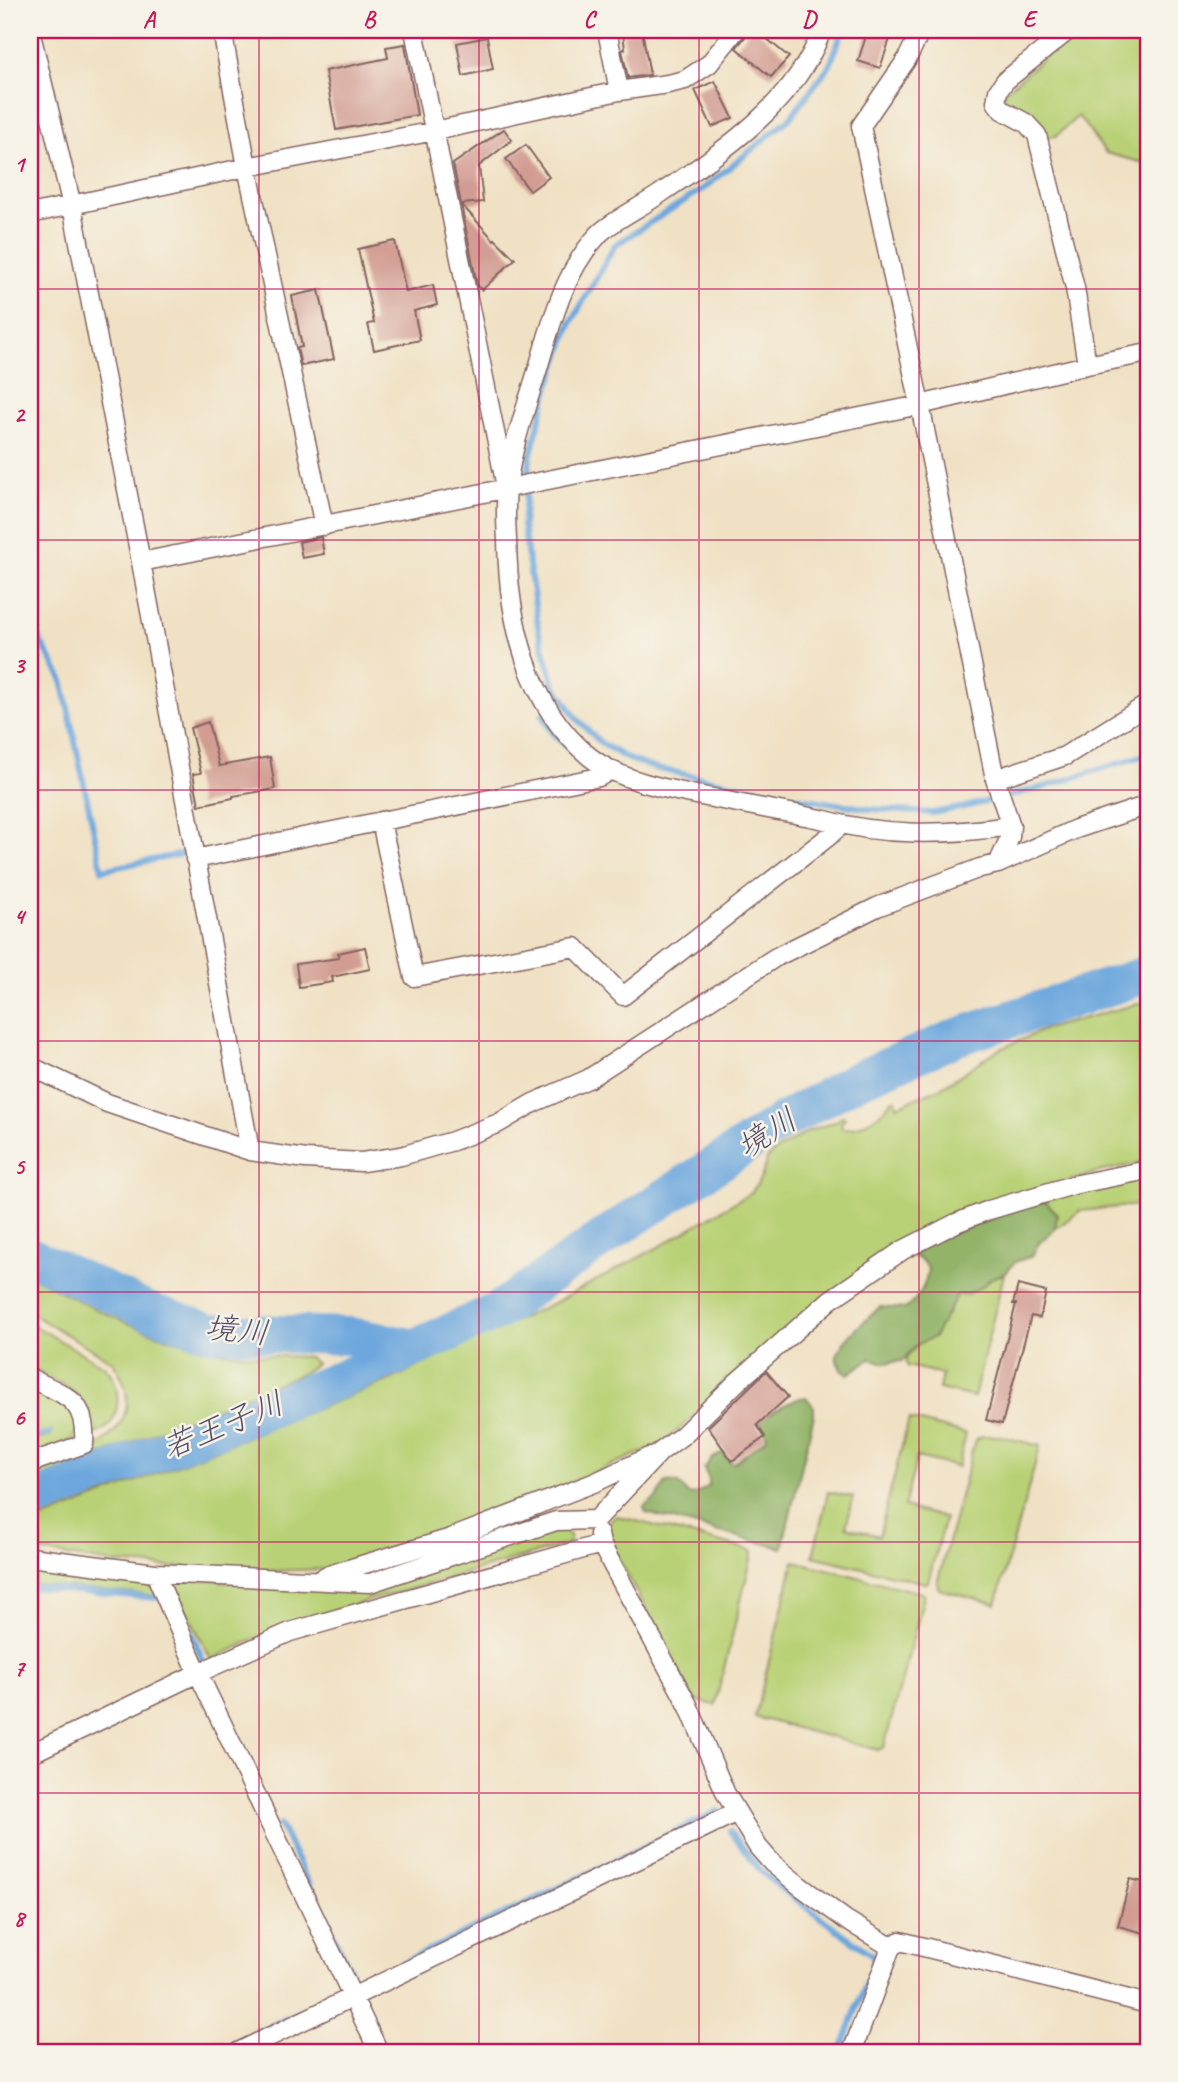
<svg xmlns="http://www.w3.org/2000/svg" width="1178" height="2082" font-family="Caveat,'Klee One',sans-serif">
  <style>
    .green { fill: #b9d176; stroke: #827850; stroke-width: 2 }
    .forest { fill: #92b367; stroke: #6e6949; stroke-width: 2 }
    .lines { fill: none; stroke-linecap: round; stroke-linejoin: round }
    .stream { stroke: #6da7dd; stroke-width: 6 }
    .river { stroke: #6da7dd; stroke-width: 38 }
    .building { fill: #d29c92 }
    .street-casing { stroke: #846361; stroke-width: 21 }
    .street { stroke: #fff; stroke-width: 18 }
    .grid { fill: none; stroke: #c2185b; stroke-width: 2; stroke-opacity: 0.55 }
    .labels { text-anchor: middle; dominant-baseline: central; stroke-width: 5; stroke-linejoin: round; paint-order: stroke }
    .water-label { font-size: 32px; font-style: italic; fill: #564f69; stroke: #f7f3e8 }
    .neatline { fill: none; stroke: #c2185b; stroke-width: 2.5 }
    .grid-label { font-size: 23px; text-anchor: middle; font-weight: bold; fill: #c2185b }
  </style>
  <rect width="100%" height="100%" fill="#f7f3e8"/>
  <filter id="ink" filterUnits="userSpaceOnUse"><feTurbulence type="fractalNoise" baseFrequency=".0143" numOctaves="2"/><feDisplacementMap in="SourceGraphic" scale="14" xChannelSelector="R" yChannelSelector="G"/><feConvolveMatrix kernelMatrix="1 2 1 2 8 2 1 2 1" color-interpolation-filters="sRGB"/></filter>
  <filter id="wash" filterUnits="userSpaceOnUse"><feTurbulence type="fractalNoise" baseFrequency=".00686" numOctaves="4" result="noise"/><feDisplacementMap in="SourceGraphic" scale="28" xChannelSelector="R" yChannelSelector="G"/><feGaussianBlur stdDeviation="1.57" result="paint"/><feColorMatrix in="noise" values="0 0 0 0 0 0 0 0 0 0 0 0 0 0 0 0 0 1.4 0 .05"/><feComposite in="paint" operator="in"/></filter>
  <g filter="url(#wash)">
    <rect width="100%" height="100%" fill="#f0e1c4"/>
    <path class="green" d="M 1076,30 L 1146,30 L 1148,37 L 1148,131 L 1144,163 L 1106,153 L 1078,116 L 1056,136 L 1045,137 L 1006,107 L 1003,93 Z
      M 1148,1001 L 1148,1161 L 1094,1173 L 913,1236 L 661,1444 L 559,1488 L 467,1525 L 324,1569 L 243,1572 L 112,1563 L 30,1550 L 30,1524 L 392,1379 L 558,1301 L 657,1248 L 752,1192 L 762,1176 L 767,1159 L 774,1152 L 809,1131 L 834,1122 L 843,1116 L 845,1118 L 841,1123 L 842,1128 C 853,1130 871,1121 880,1114 C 885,1110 888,1104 893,1100 L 896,1100 L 897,1106 L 900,1105 L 942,1087 L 998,1050 L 1045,1029 Z
      M 1148,1175 L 1148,1204 L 1080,1211 L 1055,1229 L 1057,1214 L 1046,1202 L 1029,1204 Z
      M 1004,1274 L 974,1397 L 939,1389 L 942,1374 L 907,1366 L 906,1359 L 918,1344 L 946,1316 L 957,1295 L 983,1286 L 991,1278 Z
      M 30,1275 C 85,1306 150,1338 213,1350 C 244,1356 277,1356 309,1357 L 316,1364 L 301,1374 L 30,1483 L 30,1470 L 100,1444 C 133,1421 134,1391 112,1361 L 30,1313 Z
      M 30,1323 L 105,1367 C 119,1380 122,1409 110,1424 C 105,1431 97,1433 90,1435 C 90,1427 91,1419 89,1412 C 82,1390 49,1378 30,1368 Z
      M 30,1386 C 52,1397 73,1402 79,1429 L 72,1440 L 30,1456 L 30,1442 L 51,1436 L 52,1431 L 30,1437 Z
      M 909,1419 L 966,1434 L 958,1467 L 917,1457 L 904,1507 L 945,1518 L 928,1582 L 925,1583 L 813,1556 L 828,1492 L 853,1497 L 846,1527 L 879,1536 Z
      M 982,1436 L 1001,1436 L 1040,1446 L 996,1604 L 939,1589 L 937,1584 L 975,1440 Z
      M 617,1516 L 753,1551 L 715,1705 L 694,1700 L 606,1535 C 607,1525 607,1520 617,1516 Z
      M 553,1529 L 564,1531 L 570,1535 L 570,1542 L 562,1546 L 286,1624 L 211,1660 L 182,1601 L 175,1600 L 167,1583 L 169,1578 L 366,1590 Z
      M 794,1561 L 922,1593 L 924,1597 L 884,1747 L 878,1750 L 755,1717 Z
      M 30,1564 L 132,1578 C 142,1581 155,1585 159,1596 L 30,1584 Z"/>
    <path class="forest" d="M 1046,1202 L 1057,1214 L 1055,1229 L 1039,1243 L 1032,1256 L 1015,1262 L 1004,1274 L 991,1278 L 983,1286 L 967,1294 L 957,1295 L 934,1337 L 918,1344 L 902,1361 L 884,1363 L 870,1359 L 848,1374 L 842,1371 C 841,1370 837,1361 837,1360 C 834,1345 870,1317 880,1307 L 905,1309 C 919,1298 926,1286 928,1268 L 922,1261 L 912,1255 L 914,1248 L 1029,1204 Z
      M 806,1397 L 814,1407 L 814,1415 L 782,1548 L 646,1513 L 644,1507 L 657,1497 L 666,1483 C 678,1481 681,1485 687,1494 L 693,1495 L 709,1486 L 709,1479 L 704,1469 L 712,1459 L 721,1453 L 723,1453 L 729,1462 L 734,1463 L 767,1438 C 767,1431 760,1427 760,1419 C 775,1412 790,1399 806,1397 Z"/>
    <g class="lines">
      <path class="stream" d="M 843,30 L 830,65 L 789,119 L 703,189 L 615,245 L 571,323 L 548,389 L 530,457 L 523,525 L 539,632 L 553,682 L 576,718 L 601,743 L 626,758 L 654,768 L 793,797 L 871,809 L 933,813 L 965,807 L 1044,787 L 1148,754
        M 503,600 L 510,637
        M 30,623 L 62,679 L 102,870 L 192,852
        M 542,715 L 552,733 L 594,771 L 590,772
        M 30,1439 L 50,1433
        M 30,1587 L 156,1598
        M 178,1601 L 203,1661
        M 280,1825 L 350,1969
        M 730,1831 L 759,1869 L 780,1888 L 872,1955 L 874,1961 L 871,1971 L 840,2052
        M 355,1986 L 718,1811
        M 216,2052 L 336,1995"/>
      <path class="river" d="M 30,1256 L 148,1311 L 210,1332 L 349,1336 L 416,1348
        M 30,1502 L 268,1409 L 416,1348 L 412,1349 L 496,1312 L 618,1228 L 783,1121 L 857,1080 L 957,1037 L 1148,974"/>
    </g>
    <g id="blocks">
      <path class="building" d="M 642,30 L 650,75 L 628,78 L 622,50 L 625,49 L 623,33 Z
        M 747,30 L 756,30 L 789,57 L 771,77 L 736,48 L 745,37 Z
        M 868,30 L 893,30 L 880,68 L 858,61 Z
        M 487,37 L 493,69 L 463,76 L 457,43 Z
        M 405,44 L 417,115 L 336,130 L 325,71 L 388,58 L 386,47 Z
        M 715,81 L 733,118 L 712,127 L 695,90 Z
        M 504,129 L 512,140 L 479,166 L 483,202 L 461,204 L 494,240 L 495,239 L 515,259 L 482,290 L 477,285 L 453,164 Z
        M 526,145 L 549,177 L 530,191 L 506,159 Z
        M 395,241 L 406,292 L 433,285 L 437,305 L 414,311 L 420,340 L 374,350 L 368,324 L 374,323 L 358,249 Z
        M 319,290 L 334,359 L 301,366 L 297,348 L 302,347 L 292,296 Z
        M 321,537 L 324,554 L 302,558 L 299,542 Z
        M 208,722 L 219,766 L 270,757 L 275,789 L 233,796 L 233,798 L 199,805 L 193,774 L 201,773 L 190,728 Z
        M 365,947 L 370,969 L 332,977 L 333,982 L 299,987 L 296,964 L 339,958 L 338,953 Z
        M 1018,1285 L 1046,1292 L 1040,1318 L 1031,1316 L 1002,1424 L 986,1420 L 1016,1304 L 1013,1304 Z
        M 766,1371 L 788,1397 L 757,1425 L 765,1437 L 732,1461 L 708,1427 Z
        M 1130,1879 L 1148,1883 L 1148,1934 L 1118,1926 Z"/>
    </g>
  </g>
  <g filter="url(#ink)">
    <use href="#blocks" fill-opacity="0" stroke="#846361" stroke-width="2"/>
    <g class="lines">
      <g class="street-casing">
        <path id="street" d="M 30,30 L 72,206 L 141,562 L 250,1151
          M 222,30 L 247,167 L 324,526
          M 414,30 L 505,482
          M 607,30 L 619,91
          M 822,30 C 796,102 725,150 664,191 C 647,204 613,220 599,234 C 565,270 552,320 539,365 C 527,405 511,448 507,490 C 505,506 506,523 507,540 C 508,618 526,705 590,757 C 623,783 676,791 717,799 C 751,806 786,812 821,819 C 883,837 947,835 1011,826
          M 1069,30 L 1005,81 L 998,91 L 996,102 L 1002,110 L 1026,123 L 1037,135 L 1075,288 L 1087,365
          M 30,214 L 247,167 L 435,131 L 619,91 L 668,84 L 685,80 L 709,64 L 736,30
          M 141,562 L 920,405 L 1087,365 L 1148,353
          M 995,779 L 1065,756 L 1148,704
          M 381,821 L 414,977 L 575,947 L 623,996 L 828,837 L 841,825
          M 195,859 L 599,777 L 609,771
          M 998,864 L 1076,829 L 1148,805
          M 30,1066 L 107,1103 L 250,1151 L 306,1159 L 362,1162 L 401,1156 L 453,1141 L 499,1123 L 533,1103 L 588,1079 L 776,957 L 877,907 L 980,868 L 998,864 L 1010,837 L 1011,826 L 995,779 L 920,405 L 861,126 L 907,59 L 921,30
          M 30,1378 C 65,1396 87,1398 84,1444 L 30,1463
          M 599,1534 L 601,1544 L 688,1705 L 726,1794 L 758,1847 L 772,1863 L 800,1886 L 846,1920 L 891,1947
          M 30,1557 L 155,1573 L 198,1673 L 379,2052
          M 155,1573 L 370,1583 L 556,1521 L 596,1520 L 660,1452 L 683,1435 L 737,1382 L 830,1300 L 903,1250 L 956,1223 L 989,1210 L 1073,1185 L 1148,1170
          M 325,1576 L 451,1538 L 596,1482 L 649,1457
          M 30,1754 L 198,1673 L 290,1632 L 601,1544
          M 238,2052 L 737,1812
          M 852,2052 L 891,1947 L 900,1941 L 1148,2004"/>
      </g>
      <use href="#street" class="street"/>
    </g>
  </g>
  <path class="grid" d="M 259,30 L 259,2052M 479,30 L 479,2052M 699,30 L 699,2052M 919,30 L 919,2052M 30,289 L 1148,289M 30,540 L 1148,540M 30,790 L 1148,790M 30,1041 L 1148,1041M 30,1292 L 1148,1292M 30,1542 L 1148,1542M 30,1793 L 1148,1793"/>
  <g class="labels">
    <g class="water-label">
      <text transform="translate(767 1133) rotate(-32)">境川</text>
      <text transform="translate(237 1330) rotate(6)">境川</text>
      <text transform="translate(223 1425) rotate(-22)">若王子川</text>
    </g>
  </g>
  <rect width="1178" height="2082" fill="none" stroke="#f7f3e8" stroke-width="77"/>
  <rect x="38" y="38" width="1102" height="2006" class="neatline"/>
  <g class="grid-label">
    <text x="149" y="27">A</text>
    <text x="369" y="27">B</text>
    <text x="589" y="27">C</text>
    <text x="809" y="27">D</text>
    <text x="1029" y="27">E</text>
    <text x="19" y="172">1</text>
    <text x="19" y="422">2</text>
    <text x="19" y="673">3</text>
    <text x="19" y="924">4</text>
    <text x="19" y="1174">5</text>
    <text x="19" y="1425">6</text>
    <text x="19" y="1676">7</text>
    <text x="19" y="1926">8</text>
  </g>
</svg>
